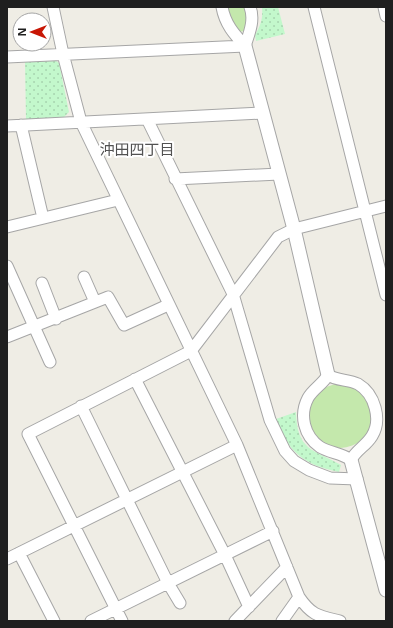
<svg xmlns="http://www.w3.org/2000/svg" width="393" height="628" font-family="'Open Sans','Noto Sans JP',sans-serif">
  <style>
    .grass { fill: #c4e8ac }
    .park { fill: url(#park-dots) }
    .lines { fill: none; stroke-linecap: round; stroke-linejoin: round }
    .minor-casing { stroke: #a6a6a6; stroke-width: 13 }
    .tertiary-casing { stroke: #a6a6a6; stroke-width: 15 }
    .minor { stroke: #fff; stroke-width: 11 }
    .tertiary { stroke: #fff; stroke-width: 13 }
    .labels { text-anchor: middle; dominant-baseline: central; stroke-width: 4; stroke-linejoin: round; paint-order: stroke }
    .neighbourhood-label { font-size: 15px; fill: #525252; stroke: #fff }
  </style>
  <defs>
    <pattern id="park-dots" width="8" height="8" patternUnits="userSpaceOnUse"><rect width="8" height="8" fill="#c3f8cc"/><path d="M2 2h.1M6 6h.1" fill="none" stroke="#a7d4af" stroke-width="1.8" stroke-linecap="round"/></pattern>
  </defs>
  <rect width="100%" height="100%" fill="#efede5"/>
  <path class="grass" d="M 227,7 L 246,7 L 246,26 L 244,31 L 239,32 L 232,25 Z
    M308 416a32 32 0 1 1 64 0a32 32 0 1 1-64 0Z"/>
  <path class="park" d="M 262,7 L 278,7 L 285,34 L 256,41 L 255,35 C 261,25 263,18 262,7 Z
    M 56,61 L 59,63 L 69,112 L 64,117 L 26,120 L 25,62 Z
    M 296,412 C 297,451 313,449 341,465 L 339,472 C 304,465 288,452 276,419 Z"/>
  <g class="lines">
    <g class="minor-casing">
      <path id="minor" d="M 53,7 L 63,54 L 81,122 L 237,445 L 299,597 C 312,616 319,616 340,621
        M 222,7 C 225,24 234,34 245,46
        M 314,7 L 386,295
        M 384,7 L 386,16
        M 245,46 C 249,34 255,20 250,7
        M 7,57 L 245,46
        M 147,119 L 233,294 L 270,420 L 285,451 L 294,461 L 309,470 L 330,478 L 357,479
        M 21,125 L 43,218
        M 7,126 L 263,113
        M 175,179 L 279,174
        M 7,227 L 118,200
        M 7,266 L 50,362
        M 84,277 L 95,302
        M 42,283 L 56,319
        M 7,337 L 108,297 L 124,325 L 168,305
        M 328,375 C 337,381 348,379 358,384 C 375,394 382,420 372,436 C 366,446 356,450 351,460 C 342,453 330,453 320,447 C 304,436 299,415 308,398 C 313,389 323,384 328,375 Z
        M 135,379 L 225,555 L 249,607
        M 81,406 L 168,583 L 180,603
        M 19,553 L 54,621
        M 7,559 L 237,445
        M 91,621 L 273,531
        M 122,621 L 28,434 L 191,351 L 278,237 L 294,229 L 386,206
        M 235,621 L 287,567
        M 282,621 L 299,597"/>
    </g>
    <g class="tertiary-casing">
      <path id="tertiary" d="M 245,46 L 294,229 L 328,375
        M 351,460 L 386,590"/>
    </g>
    <use href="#minor" class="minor"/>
    <use href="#tertiary" class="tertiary"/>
  </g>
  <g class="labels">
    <g class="neighbourhood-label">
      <text x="137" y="149">沖田四丁目</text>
    </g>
  </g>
  <rect width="393" height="628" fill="none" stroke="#1f1f1f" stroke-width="16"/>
  <g transform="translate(32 32) rotate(270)"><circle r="19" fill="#ffffff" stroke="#a5a5a5"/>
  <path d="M0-3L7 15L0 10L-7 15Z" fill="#c81605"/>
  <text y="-6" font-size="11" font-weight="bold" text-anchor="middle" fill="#1f1f1f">N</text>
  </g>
</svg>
